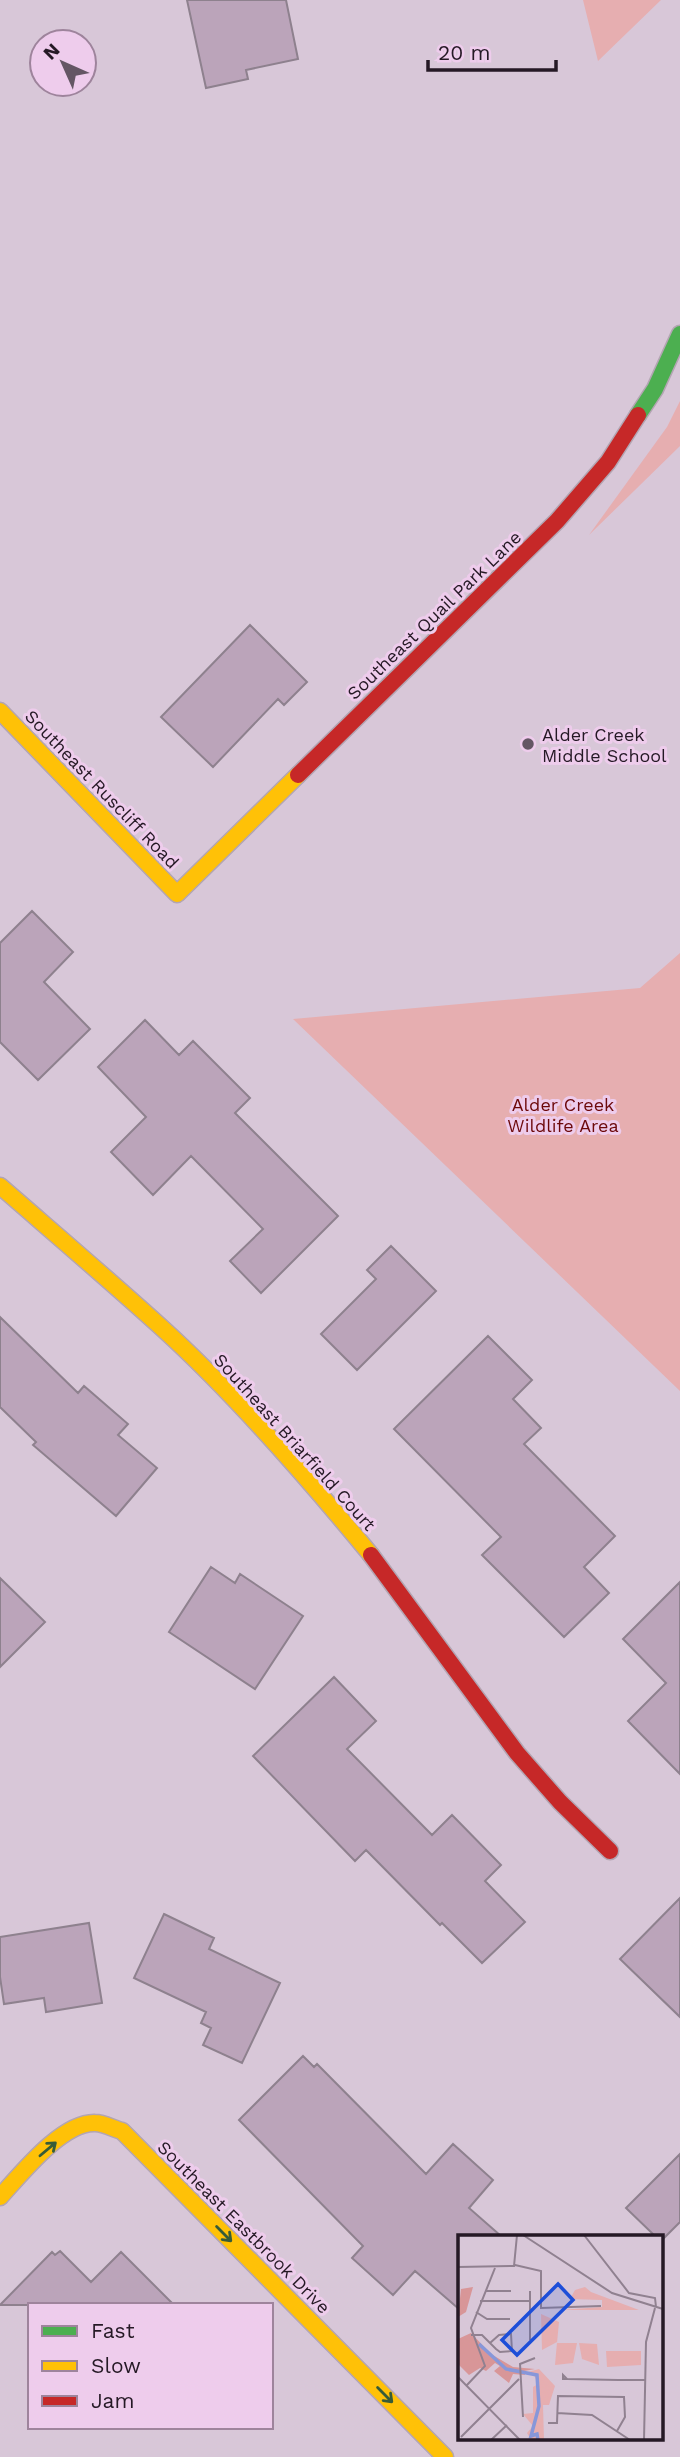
<svg xmlns="http://www.w3.org/2000/svg" width="680" height="2457" font-family="'Work Sans',sans-serif">
  <style>
    .green { fill: #e6aeb0 }
    .building { fill: #bba4ba; stroke: #8e818e; stroke-width: 2 }
    .lines { fill: none; stroke-linecap: round; stroke-linejoin: round }
    .fast-casing { stroke: #b3a5b2; stroke-width: 19 }
    .slow-casing { stroke: #b3a5b2; stroke-width: 19 }
    .jam-casing { stroke: #b3a5b2; stroke-width: 19 }
    .fast { stroke: #4caf50; stroke-width: 16 }
    .slow { stroke: #ffc107; stroke-width: 16 }
    .jam { stroke: #c62828; stroke-width: 16 }
    .oneway { stroke: #375c38 }
    .poi-dot { fill: #645664; stroke: #eeccec; stroke-width: 2.5 }
    .labels { text-anchor: middle; dominant-baseline: central; stroke-width: 6; stroke-linejoin: round; paint-order: stroke }
    .street-label { font-size: 18px; fill: #251925; stroke: #eeccec }
    .poi-label { font-size: 18px; fill: #251925; stroke: #eeccec; text-anchor: start }
    .park-label { font-size: 18px; fill: #6c080a; stroke: #eeccec }
    .inset-river { fill: none; stroke: #8797d9; stroke-width: 3.5 }
    .inset-road { fill: none; stroke: #908190; stroke-width: 2 }
    .view { fill: #1d4ed8; fill-opacity: 0.15; stroke: #1d4ed8; stroke-width: 3.5 }
    .inset-edge { fill: none; stroke: #251925; stroke-width: 3.5 }
  </style>
  <rect width="100%" height="100%" fill="#d8c7d8"/>
  <path class="green" d="M 583,0 L 661,0 L 598,61 Z
    M 680,401 L 680,446 L 589,535 L 667,427 Z
    M 680,953 L 680,1391 L 293,1019 L 640,988 Z"/>
  <path class="building" d="M 187,0 L 286,0 L 298,59 L 246,70 L 248,79 L 206,88 Z
    M 250,625 L 307,682 L 284,705 L 278,699 L 213,767 L 161,717 Z
    M 32,911 L 73,952 L 44,982 L 90,1029 L 38,1080 L 0,1042 L 0,943 Z
    M 145,1020 L 179,1055 L 193,1041 L 250,1098 L 235,1113 L 338,1216 L 261,1293 L 230,1261 L 263,1229 L 191,1156 L 153,1195 L 111,1152 L 146,1117 L 98,1067 Z
    M 391,1246 L 436,1291 L 357,1370 L 321,1334 L 376,1279 L 367,1270 Z
    M 0,1317 L 78,1393 L 84,1386 L 128,1424 L 118,1435 L 157,1468 L 116,1516 L 33,1445 L 36,1442 L 0,1407 Z
    M 488,1336 L 532,1380 L 513,1399 L 541,1428 L 524,1444 L 615,1536 L 584,1567 L 609,1593 L 564,1637 L 482,1555 L 501,1537 L 394,1429 Z
    M 211,1567 L 235,1583 L 240,1574 L 303,1616 L 255,1689 L 169,1632 Z
    M 0,1578 L 45,1622 L 0,1667 Z
    M 680,1582 L 680,1774 L 628,1721 L 666,1683 L 623,1639 Z
    M 334,1677 L 376,1721 L 347,1749 L 432,1835 L 452,1815 L 501,1865 L 485,1881 L 525,1922 L 482,1963 L 442,1923 L 440,1925 L 366,1850 L 355,1861 L 253,1756 Z
    M 680,1898 L 680,2017 L 620,1959 Z
    M 164,1914 L 214,1938 L 209,1949 L 280,1983 L 242,2063 L 203,2045 L 211,2028 L 201,2023 L 206,2012 L 134,1978 Z
    M 89,1923 L 102,2003 L 46,2012 L 44,1998 L 4,2004 L 0,1977 L 0,1937 Z
    M 303,2056 L 314,2067 L 317,2064 L 426,2174 L 453,2144 L 493,2180 L 469,2208 L 501,2236 L 459,2236 L 459,2309 L 415,2271 L 393,2295 L 352,2258 L 363,2246 L 239,2120 Z
    M 680,2154 L 680,2222 L 661,2241 L 661,2236 L 655,2236 L 626,2208 Z
    M 60,2251 L 91,2282 L 121,2252 L 174,2305 L 0,2305 L 52,2252 L 55,2255 Z"/>
  <g class="lines">
    <g class="fast-casing">
      <path id="fast" d="M 638,415 L 655,389 L 680,334"/>
    </g>
    <g class="slow-casing">
      <path id="slow" d="M 0,711 L 177,894 L 298,775
        M 0,1186 C 54,1233 108,1279 161,1327 C 236,1395 307,1477 371,1555
        M 0,2197 C 21,2174 62,2122 95,2123 C 104,2123 114,2129 122,2131 L 445,2457"/>
    </g>
    <g class="jam-casing">
      <path id="jam" d="M 298,775 L 557,521 L 608,462 L 638,415
        M 371,1555 L 517,1753 L 560,1802 L 610,1851"/>
    </g>
    <use href="#fast" class="fast"/>
    <use href="#slow" class="slow"/>
    <use href="#jam" class="jam"/>
  </g>
  <defs><path id="oneway-shaft" d="M-6 0H5M1.5-3L5.5 0L1.5 3" fill="none" stroke-width="1.6" stroke-linecap="round" stroke-linejoin="round" transform="scale(1.75)"/></defs>
  <g class="oneway">
    <use href="#oneway-shaft" transform="translate(48 2149) rotate(-40)"/>
    <use href="#oneway-shaft" transform="translate(224 2234) rotate(45)"/>
    <use href="#oneway-shaft" transform="translate(385 2395) rotate(45)"/>
  </g>
  <circle class="poi-dot" cx="528" cy="744" r="7"/>
  <g class="labels">
    <g class="street-label">
      <text transform="translate(434 615) rotate(-44)">Southeast Quail Park Lane</text>
      <text transform="translate(102 789) rotate(46)">Southeast Ruscliff Road</text>
      <text transform="translate(295 1442) rotate(48)">Southeast Briarfield Court</text>
      <text transform="translate(244 2227) rotate(45)">Southeast Eastbrook Drive</text>
    </g>
    <g class="poi-label">
      <text x="542" y="734">Alder Creek<tspan x="542" dy="21">Middle School</tspan></text>
    </g>
    <g class="park-label">
      <text x="563" y="1104">Alder Creek<tspan x="563" dy="21">Wildlife Area</tspan></text>
    </g>
  </g>
  <g transform="translate(458 2235)">
    <rect width="205" height="205" fill="#d8c7d8"/>
    <path d="M 127,52 L 133,57 L 181,75 L 101,75 L 144,72 L 144,65 L 112,64 L 117,55 ZM 83,79 L 101,87 L 99,108 L 119,108 L 115,128 L 97,130 L 99,107 L 84,115 ZM 121,108 L 139,109 L 141,130 L 124,124 ZM 148,116 L 183,116 L 183,130 L 149,132 ZM 81,134 L 97,151 L 91,170 L 85,170 L 86,205 L 73,205 L 69,198 L 75,191 L 65,179 L 75,178 L 75,152 L 80,149 L 76,140 L 66,138 Z" fill="#e6aeb0"/>
    <path d="M 15,52 L 8,77 L 0,82 L 3,54 ZM 13,98 L 33,119 L 55,132 L 77,134 L 66,136 L 67,140 L 55,139 L 51,148 L 36,136 L 42,131 L 37,128 L 28,136 L 22,133 L 11,140 L 0,129 L 0,104 Z" fill="#d89698"/>
    <path class="inset-river" d="M 21,109 L 48,134 L 79,140 L 81,171 L 73,201 L 79,199 L 80,205"/>
    <path class="inset-road" d="M 65,0 L 154,58 L 205,74M 126,0 L 171,58 L 197,63 L 198,72M 57,30 L 83,36 L 83,73 L 143,71M 0,32 L 56,31 L 59,0M 27,56 L 53,56M 22,66 L 72,66M 18,77 L 29,84 L 52,84M 13,100 L 24,100 L 38,114 L 42,117 L 54,116 L 53,99 L 41,100 L 32,108M 72,105 L 72,56M 0,142 L 62,205M 109,144 L 105,140 L 105,144 L 109,144 L 160,145 L 187,145M 9,150 L 27,131 L 13,93 L 37,33M 99,178 L 134,180 L 172,205M 65,182 L 62,129 L 77,123M 90,188 L 99,188 L 100,161 L 166,162 L 167,182 L 159,196M 3,202 L 61,144M 33,205 L 49,190M 186,205 L 188,107 L 197,73"/>
    <path class="view" d="M 100,49 L 115,65 L 59,120 L 44,105 Z"/>
    <rect width="205" height="205" class="inset-edge"/>
  </g>
  <rect x="28" y="2303" width="245" height="126" fill="#eeccec" stroke="#9e849c" stroke-width="2"/>
  <rect x="42" y="2326" width="35" height="10" fill="#4caf50" stroke="#9e849c" stroke-width="2"/>
  <text x="91" y="2338" font-size="21" fill="#251925">Fast</text>
  <rect x="42" y="2361" width="35" height="10" fill="#ffc107" stroke="#9e849c" stroke-width="2"/>
  <text x="91" y="2373" font-size="21" fill="#251925">Slow</text>
  <rect x="42" y="2396" width="35" height="10" fill="#c62828" stroke="#9e849c" stroke-width="2"/>
  <text x="91" y="2408" font-size="21" fill="#251925">Jam</text>
  <g transform="translate(63 63) rotate(315)"><circle r="33" fill="#eeccec" stroke="#9e849c" stroke-width="2"/>
  <path d="M0-5L12 26L0 18L-12 26Z" fill="#645664"/>
  <text y="-10" font-size="19" font-weight="bold" text-anchor="middle" fill="#251925">N</text>
  </g>
  <path d="M428 60v10h128v-10" fill="none" stroke="#251925" stroke-width="3.5"/>
  <text x="438" y="60" font-size="21" fill="#251925" stroke="#eeccec" stroke-width="5" paint-order="stroke">20 m</text>
</svg>
